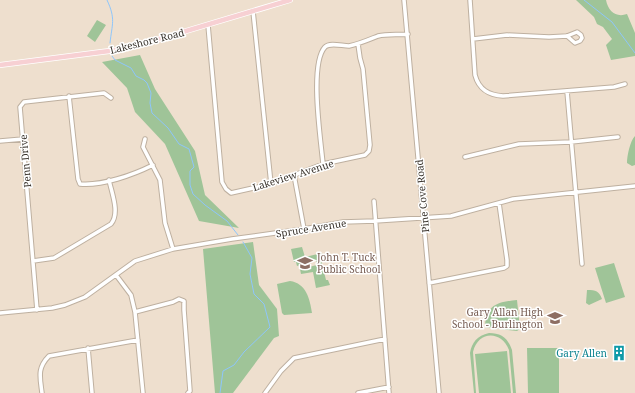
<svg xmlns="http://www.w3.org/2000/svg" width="635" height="393" font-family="'Noto Serif',serif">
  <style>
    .green { fill: #9fc498 }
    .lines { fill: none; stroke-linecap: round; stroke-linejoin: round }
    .stream { stroke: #8ec6fb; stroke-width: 1 }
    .minor-casing { stroke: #beb0a0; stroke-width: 5.5 }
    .major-casing { stroke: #fff; stroke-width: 6 }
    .minor { stroke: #fff; stroke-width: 3.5 }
    .major { stroke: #f7d0d3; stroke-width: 4.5 }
    .labels { text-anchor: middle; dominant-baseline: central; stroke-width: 3; stroke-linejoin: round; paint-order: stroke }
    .street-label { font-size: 10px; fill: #3b352e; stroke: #fff }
    .education-label { font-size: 10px; fill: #785e54; stroke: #fff; text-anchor: start }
    .culture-label { font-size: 10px; fill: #0d838f; stroke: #fff; text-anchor: end }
  </style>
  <rect width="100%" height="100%" fill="#eedfce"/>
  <path class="green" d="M 576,0 L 606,0 C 608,11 616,18 627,14 L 635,33 L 635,56 L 611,60 L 606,45 L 612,39 L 603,27 L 597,24 L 594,17 Z
    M 97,20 L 106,25 L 95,42 L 87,36 Z
    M 140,55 L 155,89 L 195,151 L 205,195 L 239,228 L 199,221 L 165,144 L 135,112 L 127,88 L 102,62 Z
    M 635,136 L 635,165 L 632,166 L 627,163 C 627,156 630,141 635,136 Z
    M 253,242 L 259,285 L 277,309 L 279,336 L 274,338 L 233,393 L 215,393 L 203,249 Z
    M 302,247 L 305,257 L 322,253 L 323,260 L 321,260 L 326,280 L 328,280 L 330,285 L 316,288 L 313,272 L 301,274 L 300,269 L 317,265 L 316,260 L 297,266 L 296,262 L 294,262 L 291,249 Z
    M 614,263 L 625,297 L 606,303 L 595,268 Z
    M 290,281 C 306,283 310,299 312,313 L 284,315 L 282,313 L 277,284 Z
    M 587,290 C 596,290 599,291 602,299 L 589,305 L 586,303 Z
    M 517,300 L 520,329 L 517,331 L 485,327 C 486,305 497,302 517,300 Z
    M 489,333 C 501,333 508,338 512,350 L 516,393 L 513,393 L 509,350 C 501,330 478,331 473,352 L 476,393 L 474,393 L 470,353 C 472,342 477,336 489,333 Z
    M 527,348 L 559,348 L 559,393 L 528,393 Z
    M 507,351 L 511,393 L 479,393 L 475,354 Z"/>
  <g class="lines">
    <path class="stream" d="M 107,0 C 116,19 112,24 110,43
      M 584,0 L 612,22 L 635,53
      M 112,56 L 115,60 L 131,68 L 136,76 L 144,80 L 147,83 L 151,93 L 150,103 L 152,113 L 168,128 L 179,144 L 189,149 L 194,167 L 190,171 L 190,185 L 193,194 L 205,205 L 227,221 L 238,235
      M 220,393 L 223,371 L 234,365 L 244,352 L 270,327 L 264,304 L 254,294 L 250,274 L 252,258 L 243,242"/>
    <g class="minor-casing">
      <path id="minor" d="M 404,0 L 439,393
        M 470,0 L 475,75 C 479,90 489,95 503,96 L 614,87 L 625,84
        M 253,11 L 271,184
        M 208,25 L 222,182 L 226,189 L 231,193 L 271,184 L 323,164 L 365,155 L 369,151 L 370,145 L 363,69 L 360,58 L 358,44
        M 473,39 L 507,35 L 549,37 L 567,36 L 577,32 L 581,35 L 582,38 L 580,41 L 575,43 L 567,36
        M 567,91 L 582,264
        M 69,96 L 78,179 L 80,184 C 102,186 133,175 153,165
        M 145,139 L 143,147 L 160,180 L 165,223 L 173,249
        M 0,141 L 23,139
        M 465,157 L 519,144 L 571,142 L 618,137
        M 323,164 C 321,141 309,64 325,47 C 330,42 342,46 349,46 C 359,44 368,40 378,36 C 387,34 398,35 408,34
        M 294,175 L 304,229
        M 374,201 L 389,393
        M 33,261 L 54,258 L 111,224 C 120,213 112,194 109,180
        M 116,275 L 131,295 L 135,312 L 143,393
        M 429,283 L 504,268 L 507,266 L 507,260 L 499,203
        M 37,310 L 20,107 L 24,102 L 104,93 L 111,98
        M 135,312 L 173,302 L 179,299 L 184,301 L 184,310 L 190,391 L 188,393
        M 0,313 L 52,308 L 65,305 L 85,297 L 135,261 L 173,249 L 232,239 L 304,229 L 343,222 L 375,221 L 451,216 L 513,199 L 635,186
        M 88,348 L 92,393
        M 42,393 C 40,377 37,368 49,356 L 138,340
        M 265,393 L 281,371 L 294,358 L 385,339
        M 358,393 L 389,387"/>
    </g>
    <g class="major-casing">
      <path id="major" d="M 0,65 L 117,50 L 146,43 L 290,0"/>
    </g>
    <use href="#minor" class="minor"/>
    <use href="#major" class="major"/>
  </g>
  <defs>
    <g id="school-bare" transform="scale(1.2)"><path d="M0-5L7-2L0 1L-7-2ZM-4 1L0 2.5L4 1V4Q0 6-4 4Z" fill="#8d6e63" stroke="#fff" stroke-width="2.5" paint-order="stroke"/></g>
    <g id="building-bare" transform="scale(1.2)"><path d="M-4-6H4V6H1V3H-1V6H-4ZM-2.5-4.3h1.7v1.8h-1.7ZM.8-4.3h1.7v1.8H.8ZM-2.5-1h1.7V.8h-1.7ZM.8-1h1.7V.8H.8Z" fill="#0f9aa8" stroke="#fff" stroke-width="2.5" paint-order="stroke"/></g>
  </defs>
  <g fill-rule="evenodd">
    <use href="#school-bare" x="305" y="263"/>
    <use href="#school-bare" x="555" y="318"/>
    <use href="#building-bare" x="619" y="353"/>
  </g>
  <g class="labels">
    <g class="street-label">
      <text transform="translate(147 41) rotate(-14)">Lakeshore Road</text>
      <text transform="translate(25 161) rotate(-95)">Penn Drive</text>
      <text transform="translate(293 175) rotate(-17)">Lakeview Avenue</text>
      <text transform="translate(422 196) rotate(-95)">Pine Cove Road</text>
      <text transform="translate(311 228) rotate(-9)">Spruce Avenue</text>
    </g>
    <g class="education-label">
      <text x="317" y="257">John T. Tuck<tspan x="317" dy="12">Public School</tspan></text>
      <text x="543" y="312" text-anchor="end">Gary Allan High<tspan x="543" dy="12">School - Burlington</tspan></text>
    </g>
    <g class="culture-label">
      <text x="607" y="353">Gary Allen</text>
    </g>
  </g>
</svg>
